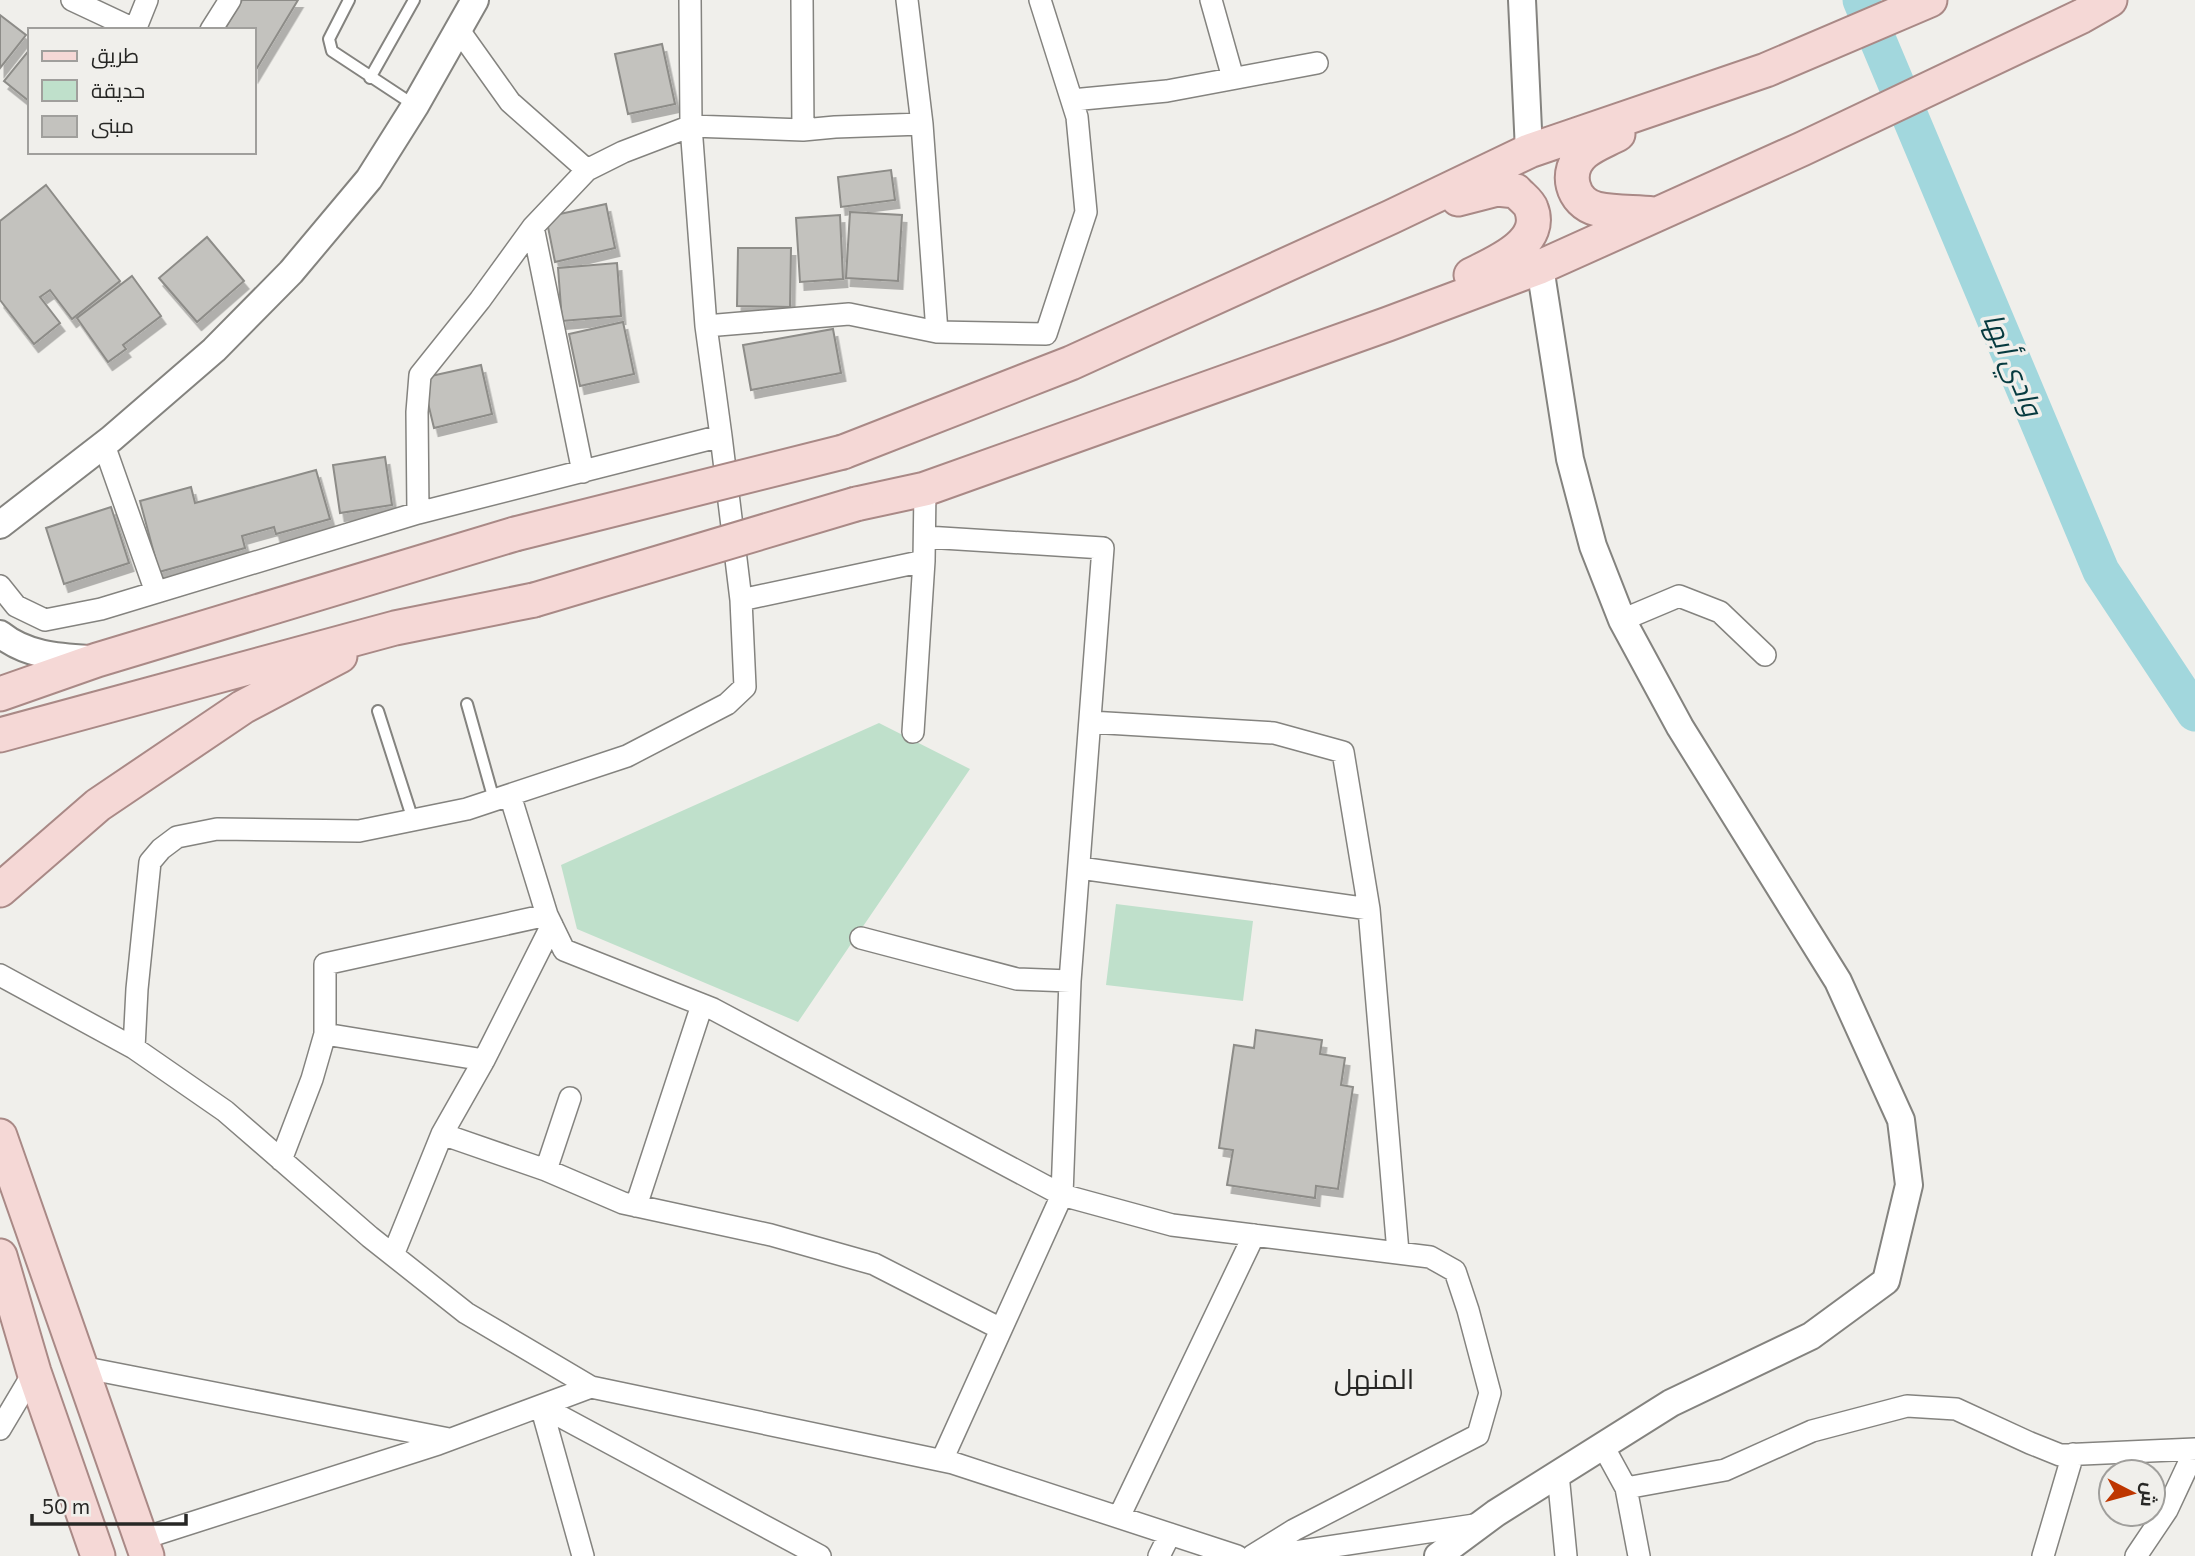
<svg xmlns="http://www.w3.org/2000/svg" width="2195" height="1556" font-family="Commissioner,Cairo,sans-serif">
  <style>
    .green { fill: #bfe0cb }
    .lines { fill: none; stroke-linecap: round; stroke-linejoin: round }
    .river { stroke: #a2d7dd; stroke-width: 37 }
    .building { fill: #c3c2be; stroke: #8d8c88; stroke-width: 2; filter: url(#shadow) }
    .service-casing { stroke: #84837f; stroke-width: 14 }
    .minor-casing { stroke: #84837f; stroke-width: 24 }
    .tertiary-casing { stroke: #84837f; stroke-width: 30 }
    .primary-casing { stroke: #a98986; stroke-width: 37 }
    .service { stroke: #fff; stroke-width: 10 }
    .minor { stroke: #fff; stroke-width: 21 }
    .tertiary { stroke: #fff; stroke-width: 26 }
    .primary { stroke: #f5d8d6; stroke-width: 33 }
    .primary-bridge-casing { stroke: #a98986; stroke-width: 37; stroke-linecap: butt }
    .primary-bridge { stroke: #f5d8d6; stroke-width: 33 }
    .labels { text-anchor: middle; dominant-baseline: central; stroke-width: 7; stroke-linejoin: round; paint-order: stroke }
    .water-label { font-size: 28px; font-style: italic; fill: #063a3f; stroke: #f0efeb }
    .neighbourhood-label { font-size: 28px; fill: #272725; stroke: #f0efeb }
  </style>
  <defs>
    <filter id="shadow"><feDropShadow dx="4.5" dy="8" stdDeviation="0" flood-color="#0004"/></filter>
  </defs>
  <rect width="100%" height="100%" fill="#f0efeb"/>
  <path class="green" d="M 879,723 L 970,769 L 798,1022 L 577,929 L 561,865 Z
    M 1116,904 L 1253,921 L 1243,1001 L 1106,985 Z"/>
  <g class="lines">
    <path class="river" d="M 1861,0 L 2101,571 L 2195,713"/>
  </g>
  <path class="building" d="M 242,0 L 298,0 L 254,73 L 254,30 L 224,30 Z
    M 0,15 L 26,35 L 0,68 Z
    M 662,44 L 675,104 L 628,114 L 615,54 Z
    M 30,49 L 30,102 L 4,81 Z
    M 891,170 L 895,200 L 841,207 L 838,177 Z
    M 46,185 L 120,281 L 72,319 L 50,290 L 40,297 L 60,323 L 34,344 L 0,300 L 0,221 Z
    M 606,204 L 615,248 L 555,262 L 546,217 Z
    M 850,212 L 902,215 L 898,281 L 846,278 Z
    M 840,215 L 843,279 L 800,282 L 796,218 Z
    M 207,237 L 244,281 L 197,322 L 159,278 Z
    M 738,248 L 791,248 L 790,307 L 737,306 Z
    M 617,263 L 621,316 L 562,321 L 558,268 Z
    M 132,276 L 161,316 L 123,345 L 126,349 L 108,362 L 77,318 Z
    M 623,322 L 634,374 L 580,386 L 569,334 Z
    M 833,329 L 841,373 L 751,390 L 743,345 Z
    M 481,365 L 492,414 L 434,428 L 422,378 Z
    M 385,457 L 392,505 L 340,513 L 333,465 Z
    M 316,470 L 330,519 L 276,534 L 274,527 L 242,536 L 245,548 L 159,572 L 140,501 L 191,487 L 195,503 Z
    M 111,507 L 129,563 L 64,584 L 46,528 Z
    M 1256,1030 L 1322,1040 L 1320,1054 L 1345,1058 L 1341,1085 L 1353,1087 L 1338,1189 L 1316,1186 L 1315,1198 L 1227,1185 L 1233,1150 L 1219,1148 L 1234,1045 L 1254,1048 Z"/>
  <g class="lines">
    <g class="service-casing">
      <path id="service" d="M 349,0 L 329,39 L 332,51 L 414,105
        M 370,78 L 414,0
        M 467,704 L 494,800
        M 378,711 L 413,820"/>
    </g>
    <g class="minor-casing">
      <path id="minor" d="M 72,0 L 136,30
        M 802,0 L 803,130
        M 907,0 L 922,124 L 937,332
        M 1211,0 L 1233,78
        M 458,29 L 510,102 L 587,170
        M 135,30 L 147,0
        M 211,30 L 230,0
        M 1072,100 L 1167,91 L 1317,63
        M 533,227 L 583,472
        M 706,326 L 849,314 L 937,332 L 1046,334 L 1086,212 L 1077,117 L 1040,0
        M 721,436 L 741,600
        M 104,445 L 156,592
        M 418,513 L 417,412 L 420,375 L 480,300 L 533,227 L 587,170 L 623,152 L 691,126 L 803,130 L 835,127 L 922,124
        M 926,537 L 1103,548 L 1070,981 L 1062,1195 L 942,1460
        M 0,586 L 16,606 L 45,620 L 101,609 L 418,513 L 721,436 L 706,326 L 691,126 L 690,0
        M 1622,620 L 1679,596 L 1720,612 L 1765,655
        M 1090,722 L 1274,733 L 1343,752 L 1369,909 L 1398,1252
        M 913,732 L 924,561 L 925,489
        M 510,795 L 547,915 L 564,950 L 713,1009 L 1062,1195 L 1172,1225 L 1430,1257 L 1455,1271 L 1468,1310 L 1490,1393 L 1478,1435 L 1294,1530 L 1252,1556
        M 1080,868 L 1369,909
        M 861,938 L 1017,979 L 1070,981
        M 0,975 L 134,1048 L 225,1111 L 370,1237 L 466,1313 L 591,1387 L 953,1463 L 1237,1556
        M 325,1034 L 484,1060
        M 134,1048 L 137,989 L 150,862 L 161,849 L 177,837 L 217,829 L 359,831 L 467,809 L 627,756 L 727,704 L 745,687 L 741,600 L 924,561
        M 442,1134 L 546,1170 L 623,1203 L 771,1235 L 874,1264 L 1001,1329
        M 281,1160 L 312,1079 L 325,1034 L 325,964 L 547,915
        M 546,1170 L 570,1098
        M 636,1206 L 702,1005
        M 393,1255 L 442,1134 L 484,1060 L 552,925
        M 81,1367 L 449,1439
        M 541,1406 L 820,1556
        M 541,1406 L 583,1556
        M 0,1429 L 34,1372
        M 1603,1446 L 1626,1488 L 1639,1556
        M 1558,1474 L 1566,1556
        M 1626,1488 L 1725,1470 L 1812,1431 L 1907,1406 L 1956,1409 L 2030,1443 L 2060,1455 L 2195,1449
        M 1119,1517 L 1254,1235
        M 141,1539 L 438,1444 L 591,1387
        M 1159,1556 L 1170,1534
        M 1268,1556 L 1481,1524
        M 2043,1556 L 2073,1454
        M 2136,1556 L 2167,1510 L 2195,1450"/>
    </g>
    <g class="tertiary-casing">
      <path id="tertiary" d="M 1522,0 L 1529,151
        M 0,525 L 111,439 L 214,350 L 291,272 L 369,179 L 415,106 L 475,0
        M 0,634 C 26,655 57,657 89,659
        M 1438,1556 L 1496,1513 L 1671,1403 L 1811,1336 L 1886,1281 L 1909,1185 L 1901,1120 L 1838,981 L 1680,727 L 1622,620 L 1593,546 L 1570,459 L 1540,267"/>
    </g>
    <g class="primary-casing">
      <path id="primary" d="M 1618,134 C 1607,140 1593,145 1584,153 C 1563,171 1572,203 1597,209 C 1615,213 1635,212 1653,214
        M 1458,199 L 1497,189 L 1516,191 C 1520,196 1529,202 1531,208 C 1545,243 1495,263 1471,275
        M 843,452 L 1071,363 L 1391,217 L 1529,151 L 1766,70 L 1930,0
        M 856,504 L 925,489 L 1388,324 L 1540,267 L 1802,149 L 2082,16 L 2110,0
        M 0,694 L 97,660 L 515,534
        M 0,735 L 395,628 L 534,600
        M 0,890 L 98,805 L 243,707 L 340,656
        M 0,1136 L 147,1556
        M 0,1256 L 34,1372 L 98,1556"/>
    </g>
    <use href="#service" class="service"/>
    <use href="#minor" class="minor"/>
    <use href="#tertiary" class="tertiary"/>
    <use href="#primary" class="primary"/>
    <g class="primary-bridge-casing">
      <path id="primary-bridge" d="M 515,534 L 843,452
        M 534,600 L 856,504"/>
    </g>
    <use href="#primary-bridge" class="primary-bridge"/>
  </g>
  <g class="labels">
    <g class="water-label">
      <text transform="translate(2014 364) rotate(67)">وادي أبها</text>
    </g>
    <g class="neighbourhood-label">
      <text x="1374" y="1378">المنهل</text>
    </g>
  </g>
  <rect x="28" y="28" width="228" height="126" fill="#f0efeb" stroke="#a09f9c" stroke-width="2"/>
  <rect x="42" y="51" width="35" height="10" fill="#f5d8d6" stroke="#a09f9c" stroke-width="2"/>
  <text x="91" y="63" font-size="21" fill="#272725">طريق</text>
  <rect x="42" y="80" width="35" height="21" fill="#bfe0cb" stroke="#a09f9c" stroke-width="2"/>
  <text x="91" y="98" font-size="21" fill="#272725">حديقة</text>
  <rect x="42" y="116" width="35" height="21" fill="#c3c2be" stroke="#a09f9c" stroke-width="2"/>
  <text x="91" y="133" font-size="21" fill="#272725">مبنى</text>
  <g transform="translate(2132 1493) rotate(96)"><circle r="33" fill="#f0efeb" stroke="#a09f9c" stroke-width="2"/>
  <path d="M0-5L12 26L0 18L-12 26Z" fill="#be3600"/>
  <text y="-10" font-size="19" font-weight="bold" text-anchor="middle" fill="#272725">ش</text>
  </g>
  <path d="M32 1514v10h154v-10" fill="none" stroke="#272725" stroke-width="3.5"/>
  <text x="42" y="1514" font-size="21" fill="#272725" stroke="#f0efeb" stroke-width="5" paint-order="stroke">50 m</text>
</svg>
